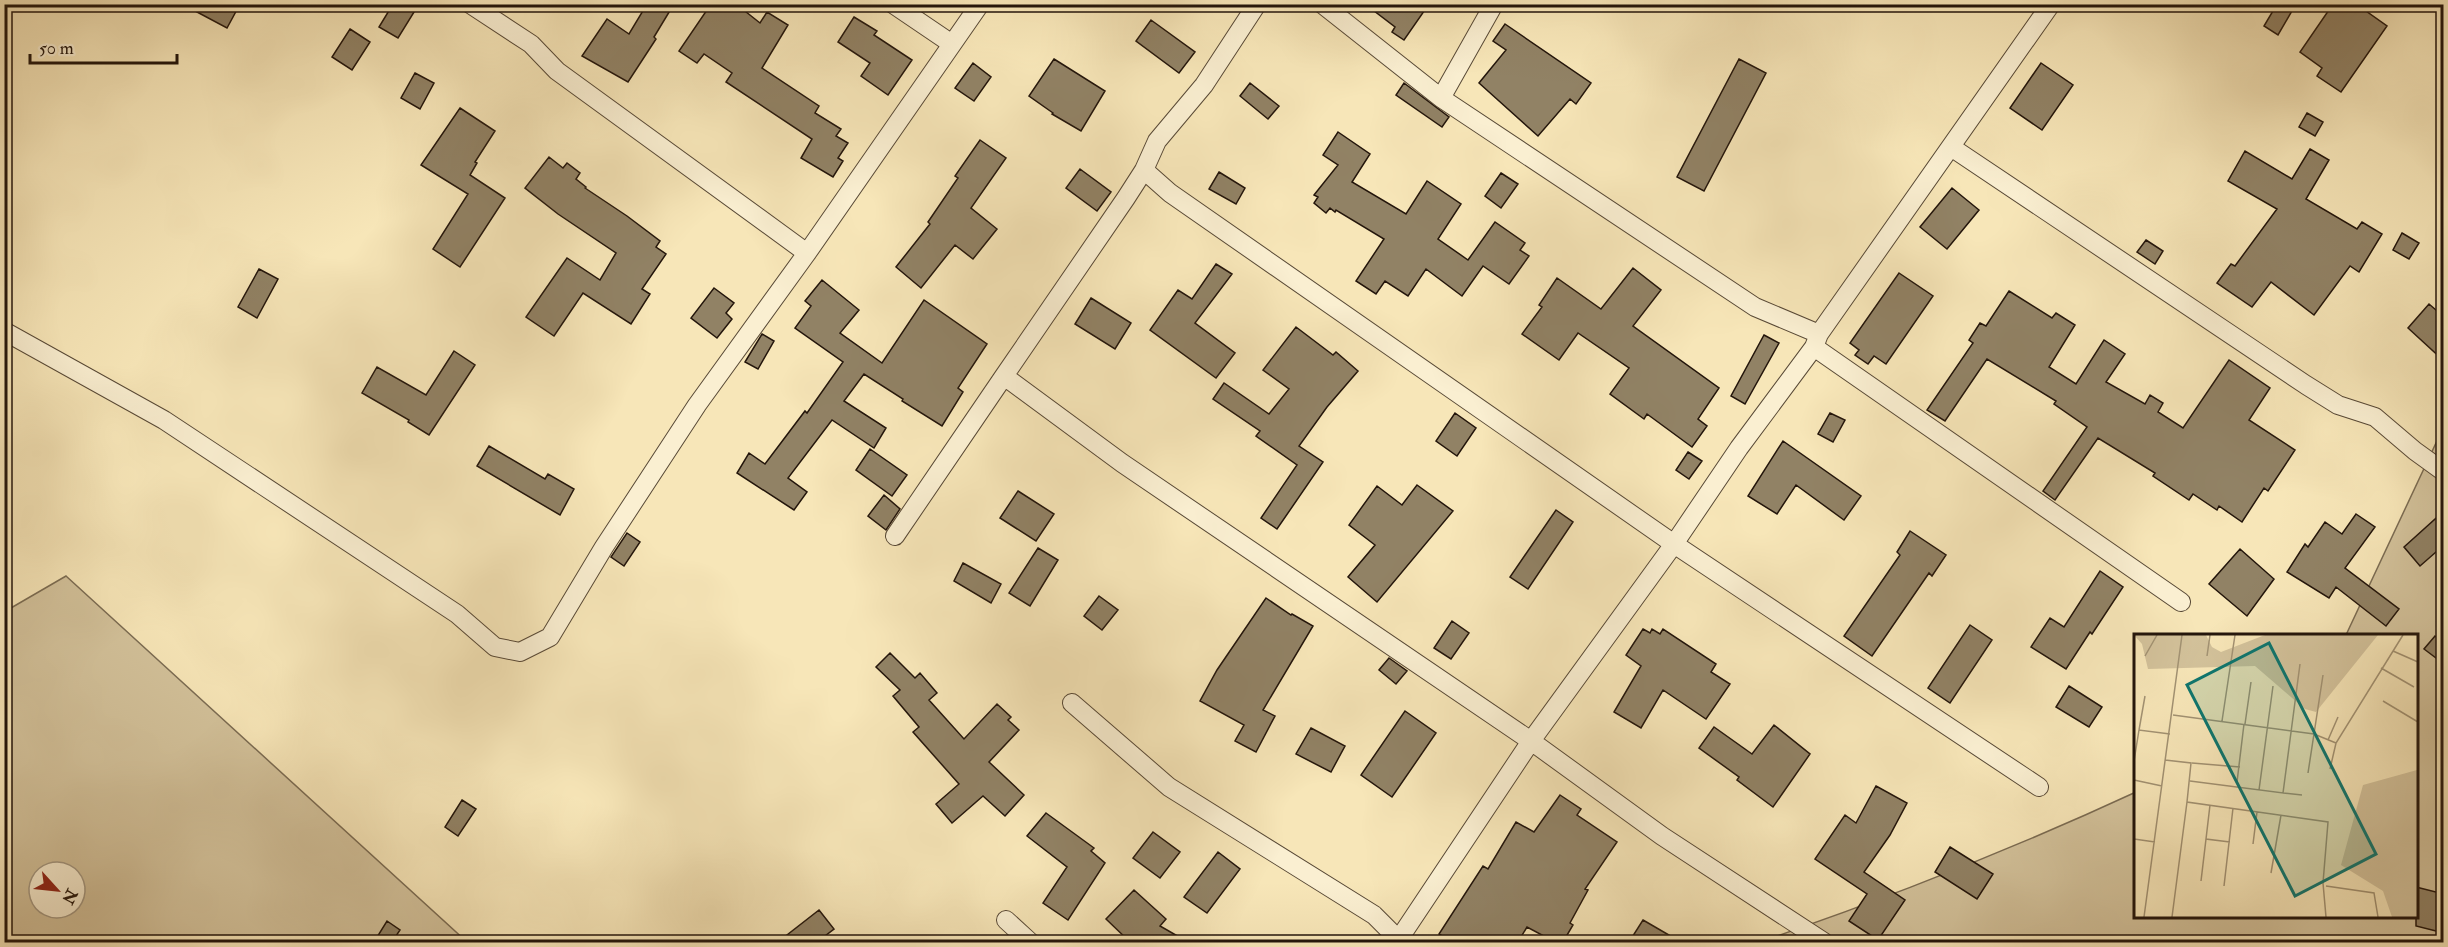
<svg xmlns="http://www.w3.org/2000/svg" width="2448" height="947" font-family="'IM FELL Double Pica',serif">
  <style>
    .green { fill: #d3c29b; stroke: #7b6c53; stroke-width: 1.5; fill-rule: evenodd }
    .building { fill: #918265; stroke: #23150b; stroke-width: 1.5 }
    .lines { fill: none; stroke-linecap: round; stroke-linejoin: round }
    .street-casing { stroke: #584936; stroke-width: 20 }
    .street { stroke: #faefd1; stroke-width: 18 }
    .inset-road { fill: none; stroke: #a29273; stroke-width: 1.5 }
    .view { fill: #0f766e; fill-opacity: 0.15; stroke: #0f766e; stroke-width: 3 }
    .inset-edge { fill: none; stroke: #23150b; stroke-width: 3 }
  </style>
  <rect width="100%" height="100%" fill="#f7e6b8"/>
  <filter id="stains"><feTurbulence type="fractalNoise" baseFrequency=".00333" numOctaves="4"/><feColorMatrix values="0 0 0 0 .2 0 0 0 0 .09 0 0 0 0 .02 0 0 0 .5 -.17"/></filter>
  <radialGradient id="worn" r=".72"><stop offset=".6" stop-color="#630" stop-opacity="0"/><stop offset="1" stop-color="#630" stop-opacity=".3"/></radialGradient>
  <path class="green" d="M 2443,428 L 2443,942 L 1760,942 C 1888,898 2013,849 2136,792 L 2136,916 L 2416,916 L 2416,635 L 2346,635 Z
    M 66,576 L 467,942 L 5,942 L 4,612 ZM 39,872 L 75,872 L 75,908 L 39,908 Z"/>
  <path class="building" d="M 182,4 L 240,4 L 227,28 Z
    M 393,4 L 419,4 L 398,38 L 379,27 Z
    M 647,4 L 674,4 L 654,37 L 656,39 L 628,82 L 582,56 L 607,19 L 629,34 Z
    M 711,4 L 736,4 L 760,23 L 767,12 L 788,25 L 762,68 L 819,106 L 815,113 L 841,129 L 836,136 L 848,143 L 838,158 L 843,161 L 833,177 L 801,158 L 812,139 L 726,82 L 732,73 L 704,54 L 697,63 L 679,51 Z
    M 1365,4 L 1429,4 L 1404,40 L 1392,32 L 1395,27 Z
    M 2277,4 L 2296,4 L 2278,35 L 2264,26 Z
    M 2333,4 L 2356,4 L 2387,26 L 2341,92 L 2317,76 L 2322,68 L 2300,52 Z
    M 854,17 L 877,31 L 874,35 L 912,60 L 888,95 L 861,76 L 870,63 L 838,42 Z
    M 1151,20 L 1195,52 L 1179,73 L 1136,41 Z
    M 1505,24 L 1591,83 L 1576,104 L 1570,99 L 1538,136 L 1479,83 L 1506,50 L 1493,41 Z
    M 350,29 L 370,42 L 352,70 L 332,57 Z
    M 1054,59 L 1105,91 L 1081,131 L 1052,114 L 1053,113 L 1029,96 Z
    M 1739,59 L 1766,73 L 1704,191 L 1677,177 Z
    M 973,63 L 991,77 L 974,101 L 955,88 Z
    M 2041,63 L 2073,85 L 2042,130 L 2010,108 Z
    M 415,73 L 434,83 L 420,109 L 401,98 Z
    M 1250,83 L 1279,106 L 1268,119 L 1240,96 Z
    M 1404,83 L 1449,117 L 1442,127 L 1396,95 Z
    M 460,108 L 495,131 L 475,162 L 477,163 L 470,175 L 505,198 L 460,267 L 433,249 L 468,194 L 421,165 Z
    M 2307,113 L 2323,122 L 2315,136 L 2299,127 Z
    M 1338,132 L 1370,154 L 1352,182 L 1406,214 L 1427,181 L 1461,204 L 1438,239 L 1468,260 L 1495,222 L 1525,243 L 1520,250 L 1529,256 L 1509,284 L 1483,266 L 1462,296 L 1426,269 L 1408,296 L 1385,281 L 1376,294 L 1356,281 L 1384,239 L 1336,210 L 1335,212 L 1330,208 L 1326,213 L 1314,203 L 1318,197 L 1314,195 L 1338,165 L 1323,155 Z
    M 980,140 L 1006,158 L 971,208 L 997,229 L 973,259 L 955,245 L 921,288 L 896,267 L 930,224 L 928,222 L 958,178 L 955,176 Z
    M 2310,149 L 2329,160 L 2306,199 L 2357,229 L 2362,222 L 2382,234 L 2359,272 L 2350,266 L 2314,315 L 2271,282 L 2252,307 L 2217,283 L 2231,264 L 2235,266 L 2277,209 L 2228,181 L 2245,151 L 2292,179 Z
    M 549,157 L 563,168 L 567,163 L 580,173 L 576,179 L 586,187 L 585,188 L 627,216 L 660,241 L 656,247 L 666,254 L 642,289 L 650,294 L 631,324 L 583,293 L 554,336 L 526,317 L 567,258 L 600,280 L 616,253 L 558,214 L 525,188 Z
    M 1080,169 L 1111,192 L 1097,211 L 1066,188 Z
    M 1219,172 L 1245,188 L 1236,204 L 1209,189 Z
    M 1501,173 L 1518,184 L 1501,208 L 1485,196 Z
    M 1952,188 L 1979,210 L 1947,249 L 1920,227 Z
    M 2402,233 L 2419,243 L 2409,259 L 2393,250 Z
    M 2146,240 L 2163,251 L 2155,264 L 2137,252 Z
    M 1216,264 L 1232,274 L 1195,323 L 1235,353 L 1216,378 L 1150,330 L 1178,290 L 1192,299 Z
    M 1633,268 L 1661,290 L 1633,326 L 1719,388 L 1698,419 L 1707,426 L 1692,447 L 1647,414 L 1644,419 L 1610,394 L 1629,368 L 1578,333 L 1559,360 L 1522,334 L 1542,307 L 1539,305 L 1557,278 L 1601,309 Z
    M 259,269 L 278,279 L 257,318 L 238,307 Z
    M 1899,273 L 1933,296 L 1886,364 L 1874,356 L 1868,364 L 1855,355 L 1859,350 L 1850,343 Z
    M 822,280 L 859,310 L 840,333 L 882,363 L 924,300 L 987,344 L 958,388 L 963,392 L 942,426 L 902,401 L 903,399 L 864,374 L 844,401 L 886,428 L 874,448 L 832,420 L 788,478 L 807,492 L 794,510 L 737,473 L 749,453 L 765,464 L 805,411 L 807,413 L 843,362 L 795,328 L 811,306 L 805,301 Z
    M 714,288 L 734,303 L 726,313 L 732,319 L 717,338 L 691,318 Z
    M 2009,291 L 2052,318 L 2056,313 L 2075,325 L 2049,367 L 2076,384 L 2104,340 L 2125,354 L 2106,382 L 2145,404 L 2150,395 L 2163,403 L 2158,412 L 2183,428 L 2229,360 L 2270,388 L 2249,420 L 2295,450 L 2268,491 L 2264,488 L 2242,522 L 2219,506 L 2217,510 L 2193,494 L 2189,500 L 2153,476 L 2155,473 L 2098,438 L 2055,500 L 2043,491 L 2087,427 L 2054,404 L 2056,401 L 1987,359 L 1945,421 L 1927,410 L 1973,343 L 1969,340 L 1980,323 L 1986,326 Z
    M 1091,298 L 1131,323 L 1115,349 L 1075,324 Z
    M 2444,301 L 2444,361 L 2408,328 L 2429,304 L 2436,310 Z
    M 1296,327 L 1333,355 L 1336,352 L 1358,371 L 1327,407 L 1299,446 L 1323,462 L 1277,529 L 1261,518 L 1297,465 L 1256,436 L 1260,431 L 1213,399 L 1224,383 L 1269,414 L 1289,389 L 1263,370 Z
    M 762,334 L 774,341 L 758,369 L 745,362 Z
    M 1764,335 L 1779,343 L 1745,404 L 1731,396 Z
    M 454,351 L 475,365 L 429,435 L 408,422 L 409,420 L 362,393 L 377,367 L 426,395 Z
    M 1455,413 L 1476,428 L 1457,456 L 1436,441 Z
    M 1830,413 L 1845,420 L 1833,442 L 1818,434 Z
    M 1783,441 L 1861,496 L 1844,520 L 1796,485 L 1777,514 L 1748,496 Z
    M 489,446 L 545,479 L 548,474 L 574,489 L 560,515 L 477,466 Z
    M 870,449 L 907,475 L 892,496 L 856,470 Z
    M 1688,452 L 1702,461 L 1689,479 L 1676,470 Z
    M 1417,485 L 1453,511 L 1377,602 L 1348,577 L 1375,545 L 1349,525 L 1377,486 L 1402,505 Z
    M 1018,491 L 1054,514 L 1036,541 L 1000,518 Z
    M 884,495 L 900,509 L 886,530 L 868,516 Z
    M 1556,510 L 1573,522 L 1528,589 L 1510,577 Z
    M 2444,511 L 2444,545 L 2420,566 L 2404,547 Z
    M 2356,514 L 2375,527 L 2345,568 L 2399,609 L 2386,626 L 2336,587 L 2329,598 L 2287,572 L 2305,544 L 2308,547 L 2325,522 L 2342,534 Z
    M 1910,531 L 1946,555 L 1932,576 L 1929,573 L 1872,656 L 1844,636 L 1900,555 L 1897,552 Z
    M 627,533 L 640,542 L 624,566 L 611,557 Z
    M 1038,548 L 1058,560 L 1030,606 L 1009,593 Z
    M 2240,549 L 2274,579 L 2247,616 L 2209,584 Z
    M 963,563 L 1001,584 L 991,603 L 954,581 Z
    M 2100,571 L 2123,587 L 2092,634 L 2090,632 L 2066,669 L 2031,647 L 2050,618 L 2064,627 Z
    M 1099,596 L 1118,610 L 1102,630 L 1084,616 Z
    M 1266,598 L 1291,615 L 1292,614 L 1313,626 L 1263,710 L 1275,716 L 1256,752 L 1235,741 L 1244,725 L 1200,701 L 1217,670 Z
    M 1452,621 L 1469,633 L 1451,659 L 1434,648 Z
    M 1970,625 L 1992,640 L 1950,703 L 1928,688 Z
    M 1643,629 L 1650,633 L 1652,629 L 1660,634 L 1663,629 L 1716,664 L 1711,672 L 1730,684 L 1706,719 L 1663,690 L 1641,728 L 1614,712 L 1641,666 L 1626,655 Z
    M 2435,636 L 2444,643 L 2444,664 L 2424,649 Z
    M 890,653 L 915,678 L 920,673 L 937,693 L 929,700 L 964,739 L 997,704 L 1011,717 L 1008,720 L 1019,730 L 989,762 L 1024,795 L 1005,816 L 983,796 L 952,823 L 936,804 L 959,784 L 913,732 L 919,727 L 893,696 L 900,690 L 876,667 Z
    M 1389,658 L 1407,671 L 1396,684 L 1379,670 Z
    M 2069,686 L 2102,707 L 2089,727 L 2056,707 Z
    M 1405,711 L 1436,733 L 1392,797 L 1361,775 Z
    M 1774,725 L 1810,754 L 1773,807 L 1737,780 L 1739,777 L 1699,748 L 1714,727 L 1752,754 Z
    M 1311,728 L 1345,746 L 1331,772 L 1296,754 Z
    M 1876,786 L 1907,803 L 1890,835 L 1864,872 L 1905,900 L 1878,940 L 1849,921 L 1867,894 L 1815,859 L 1845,815 L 1856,823 Z
    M 1560,795 L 1581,809 L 1577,815 L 1617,842 L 1585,889 L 1588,890 L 1570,923 L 1573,925 L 1563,942 L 1555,942 L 1527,927 L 1518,942 L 1452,942 L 1439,934 L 1483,866 L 1488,869 L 1516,822 L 1534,832 Z
    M 462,800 L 476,809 L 458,836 L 445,827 Z
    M 1046,813 L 1094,848 L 1091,851 L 1105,863 L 1068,920 L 1043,903 L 1067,867 L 1027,836 Z
    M 1153,832 L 1180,852 L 1160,878 L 1133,858 Z
    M 1950,847 L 1993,874 L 1977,899 L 1935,872 Z
    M 1218,852 L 1240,869 L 1207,913 L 1184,897 Z
    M 2416,887 L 2444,894 L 2444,933 L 2416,926 Z
    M 1134,890 L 1166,919 L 1160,926 L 1188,942 L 1130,942 L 1106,919 Z
    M 819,910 L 834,929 L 817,942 L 778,942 Z
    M 1643,920 L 1681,942 L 1629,942 Z
    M 387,921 L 400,930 L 392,942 L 374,942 Z"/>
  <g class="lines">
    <g class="street-casing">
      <path id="street" d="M 470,4 L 531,44 L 557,71 L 807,253
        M 893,4 L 952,44
        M 1257,4 L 1204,85 L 1157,141 L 1144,170 L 1126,198 L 1004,376 L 1122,463 L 1531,741 L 1662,836 L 1824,942
        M 1322,4 L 1441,98 L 1755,307 L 1819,334
        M 1441,98 L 1494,4
        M 1951,147 L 2306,385 L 2338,405 L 2375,417 L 2415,451 L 2444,472
        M 1144,170 L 1170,193 L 1674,544 L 2039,787
        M 4,331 L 164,420 L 457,614 L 495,647 L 520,652 L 550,637 L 604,547 L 697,405 L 807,253 L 980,4
        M 1814,347 L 2181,602
        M 895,536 L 1004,376
        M 1072,703 L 1169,787 L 1374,915 L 1401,942
        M 1006,920 L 1030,942
        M 1397,942 L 1531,741 L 1674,544 L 1739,448 L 1814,347 L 1819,334 L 2051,4"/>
    </g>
    <use href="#street" class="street"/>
  </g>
  <g transform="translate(2134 634)">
    <rect width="284" height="284" fill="#f7e6b8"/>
    <path d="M 0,1 L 72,1 L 78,13 L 87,18 L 131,1 L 244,1 L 182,78 L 171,75 L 121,32 L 14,35 L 8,10 ZM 283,136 L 283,283 L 258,283 L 249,257 L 207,231 L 229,151 Z" fill="#d3c29b"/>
    <path class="inset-road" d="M 259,17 L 284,28M 11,22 L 23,1M 73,22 L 76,1M 247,34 L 280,53M 249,67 L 284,88M 39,81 L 180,100 L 202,109M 88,87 L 101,1M 111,90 L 117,48M 5,96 L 11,62M 194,106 L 204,83M 31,126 L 57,129 L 53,168 L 194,188 L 189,249 L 192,283M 0,127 L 5,96 L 36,100M 58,129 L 106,133M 196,135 L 202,109 L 269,1M 174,139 L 189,41M 0,146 L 28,152M 56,147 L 149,159 L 166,30M 103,148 L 110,90M 125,156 L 139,52M 149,159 L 168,161M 76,171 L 72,205 L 96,208M 0,205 L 21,208M 119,210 L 123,178M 137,239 L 147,181M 67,247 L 72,205M 90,252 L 99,174M 192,252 L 240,259 L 244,283M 10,283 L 48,1M 38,283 L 53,168"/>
    <path class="view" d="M 135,9 L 242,220 L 161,262 L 53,51 Z"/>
    <rect width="284" height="284" class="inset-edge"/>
  </g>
  <rect width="2448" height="947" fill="none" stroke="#f7e6b8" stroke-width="24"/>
  <rect x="6" y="6" width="2436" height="935" fill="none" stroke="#23150b" stroke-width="3"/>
  <rect x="12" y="12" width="2424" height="923" fill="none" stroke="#23150b" stroke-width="1.5"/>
  <g transform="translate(57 890) rotate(117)"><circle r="28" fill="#faefd1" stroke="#a49882" stroke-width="1.5"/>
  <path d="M0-4.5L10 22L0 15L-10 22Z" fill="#8f2418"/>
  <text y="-9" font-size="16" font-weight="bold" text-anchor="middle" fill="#23150b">N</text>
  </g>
  <path d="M30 54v9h147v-9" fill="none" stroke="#23150b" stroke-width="3"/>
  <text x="39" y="54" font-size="18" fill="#23150b" stroke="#faefd1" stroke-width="4.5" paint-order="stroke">50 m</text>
  <rect width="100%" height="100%" filter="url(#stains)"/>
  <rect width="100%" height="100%" fill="url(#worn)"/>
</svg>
